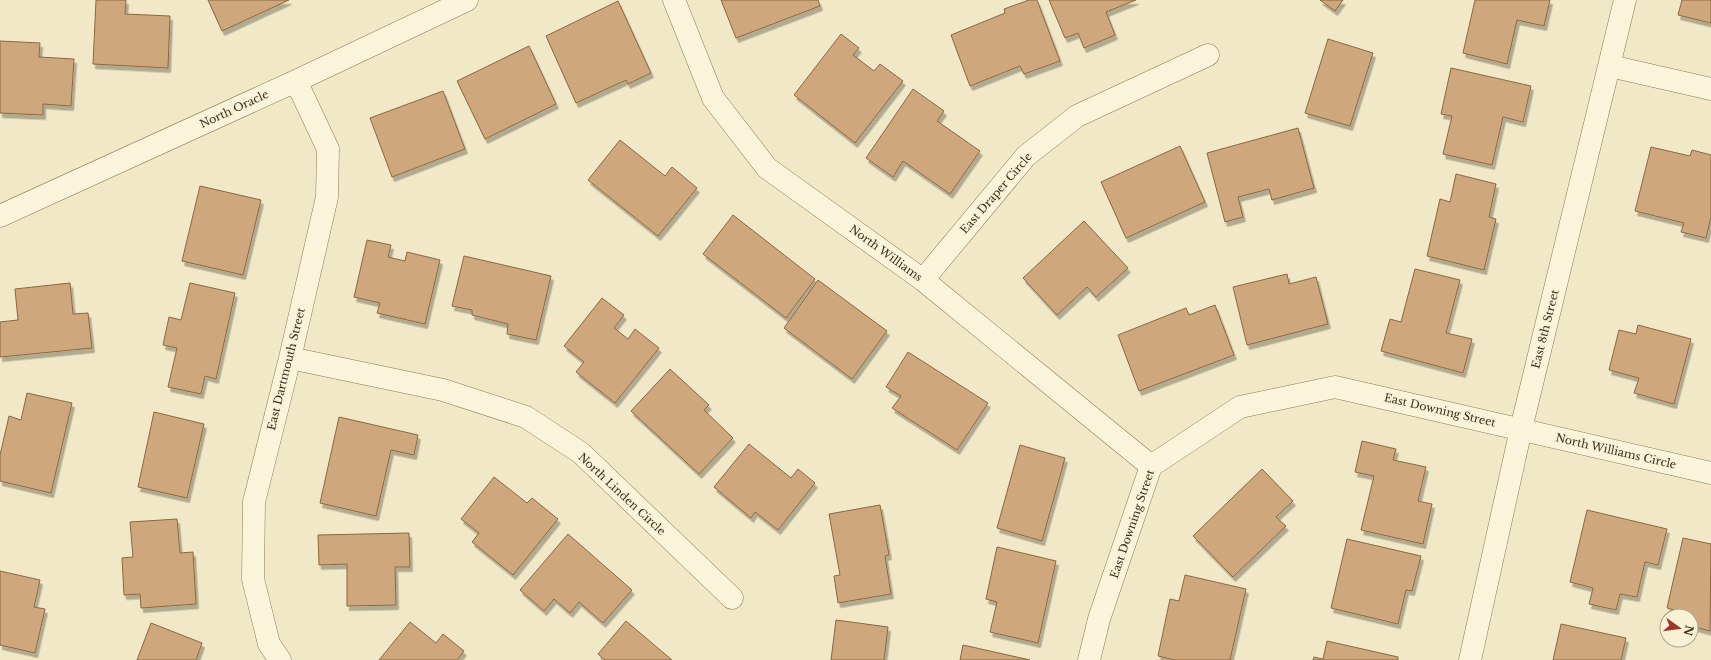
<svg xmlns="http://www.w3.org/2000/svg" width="1711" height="660" font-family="'Libre Baskerville',serif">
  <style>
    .building { fill: #cfa77b; stroke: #8c6740; filter: url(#shadow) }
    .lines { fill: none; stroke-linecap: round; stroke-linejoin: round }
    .street-casing { stroke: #8c7b5b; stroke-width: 23 }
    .street { stroke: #faf4da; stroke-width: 22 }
    .labels { text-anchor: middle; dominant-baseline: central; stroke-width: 3; stroke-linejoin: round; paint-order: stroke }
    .street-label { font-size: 11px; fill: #3c301f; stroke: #f7f1d6 }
  </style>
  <defs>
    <filter id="shadow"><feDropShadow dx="2.5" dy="4.5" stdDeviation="0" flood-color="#0004"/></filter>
  </defs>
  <rect width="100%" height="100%" fill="#f0e8c6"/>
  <path class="building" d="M 96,0 L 126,0 L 125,14 L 170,16 L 168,68 L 93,64 Z
    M 208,0 L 289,0 L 222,31 Z
    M 721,0 L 818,0 L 820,6 L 736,38 Z
    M 1029,0 L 1037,0 L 1060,61 L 1024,74 L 1020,66 L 970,86 L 951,35 L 1005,13 L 1004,9 Z
    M 1049,0 L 1136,0 L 1106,12 L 1115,35 L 1084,48 L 1078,33 L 1065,38 Z
    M 1320,0 L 1343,0 L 1335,11 Z
    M 1475,0 L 1550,0 L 1544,26 L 1517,20 L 1507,64 L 1463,53 Z
    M 1682,0 L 1711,0 L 1711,23 L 1678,15 Z
    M 618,1 L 651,73 L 628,84 L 626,80 L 576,103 L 546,36 Z
    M 841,34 L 859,48 L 853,55 L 874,71 L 880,64 L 903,81 L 855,143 L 794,95 Z
    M 1328,39 L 1373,53 L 1350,126 L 1305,113 Z
    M 0,41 L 40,43 L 39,57 L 74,59 L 71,106 L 43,104 L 43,115 L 0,113 Z
    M 529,46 L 556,104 L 485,139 L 457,81 Z
    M 1451,68 L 1531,86 L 1523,122 L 1503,117 L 1492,165 L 1443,154 L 1452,116 L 1441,114 Z
    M 913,89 L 944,111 L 937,121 L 980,151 L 950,194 L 903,161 L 893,177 L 866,158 Z
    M 443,91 L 465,149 L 392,177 L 370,118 Z
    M 1298,128 L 1314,188 L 1272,200 L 1269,189 L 1238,197 L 1243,217 L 1225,222 L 1207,153 Z
    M 620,140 L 665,176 L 672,167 L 697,188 L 658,236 L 588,180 Z
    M 1180,146 L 1205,202 L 1126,238 L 1101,182 Z
    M 1651,147 L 1690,156 L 1692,150 L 1711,155 L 1711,217 L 1706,238 L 1681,232 L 1684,223 L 1635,211 Z
    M 1456,174 L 1496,184 L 1489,217 L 1496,219 L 1484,270 L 1427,256 L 1440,199 L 1450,202 Z
    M 200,186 L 261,200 L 243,275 L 182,261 Z
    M 733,215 L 815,279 L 786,318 L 703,254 Z
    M 1084,221 L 1128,268 L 1096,297 L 1087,287 L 1057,315 L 1023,278 Z
    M 367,240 L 391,245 L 388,257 L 405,261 L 407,252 L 440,260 L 425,324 L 377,313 L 380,303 L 354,297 Z
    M 464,256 L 551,276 L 536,340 L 507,334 L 508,324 L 472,315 L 472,310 L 452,306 Z
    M 1415,269 L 1460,280 L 1446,333 L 1472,339 L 1463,373 L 1381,351 L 1390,319 L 1401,322 Z
    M 1287,274 L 1289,284 L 1316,277 L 1328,324 L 1247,345 L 1233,287 Z
    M 818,280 L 887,331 L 852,379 L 784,328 Z
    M 70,283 L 73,314 L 88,313 L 92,348 L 0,357 L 0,322 L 18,320 L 15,289 Z
    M 190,283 L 235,293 L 216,379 L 205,376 L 201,394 L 168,387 L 177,348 L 163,345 L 169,317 L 181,320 Z
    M 602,298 L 624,315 L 614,328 L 628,339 L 635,329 L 659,348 L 615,403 L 576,372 L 584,362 L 564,346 Z
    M 1215,305 L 1234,355 L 1139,391 L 1118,335 L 1186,308 L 1189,315 Z
    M 1638,325 L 1691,339 L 1674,404 L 1634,393 L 1639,378 L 1609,370 L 1619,330 L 1636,334 Z
    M 908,352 L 988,403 L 957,450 L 892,408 L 901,396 L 886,387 Z
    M 670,369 L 709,405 L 704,410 L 733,438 L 699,474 L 631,411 Z
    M 27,393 L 72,403 L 51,493 L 0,481 L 0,455 L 9,416 L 21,420 Z
    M 154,412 L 204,424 L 187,498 L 138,487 Z
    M 339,417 L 418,435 L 414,455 L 391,450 L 376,516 L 320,503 Z
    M 1362,441 L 1396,449 L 1393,460 L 1426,467 L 1418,501 L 1432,504 L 1423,544 L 1361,530 L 1374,476 L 1355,472 Z
    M 749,444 L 791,478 L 798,469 L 815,483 L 778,530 L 755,512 L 751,518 L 714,487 Z
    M 1020,445 L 1065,458 L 1042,541 L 997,528 Z
    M 1262,469 L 1293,501 L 1276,517 L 1286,526 L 1233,577 L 1193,536 Z
    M 494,477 L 527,503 L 532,498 L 558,519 L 513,575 L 472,542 L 479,533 L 461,519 Z
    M 880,505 L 889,555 L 885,556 L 891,594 L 838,603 L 834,576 L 840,575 L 829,514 Z
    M 1587,510 L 1667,529 L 1658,565 L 1645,562 L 1637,597 L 1620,594 L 1616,610 L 1589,604 L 1593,588 L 1570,582 Z
    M 177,519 L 180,553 L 193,552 L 196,604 L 141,608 L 140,594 L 124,595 L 122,558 L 133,557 L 130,522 Z
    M 409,533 L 410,567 L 395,567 L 396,605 L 347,606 L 347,564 L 319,565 L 318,535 Z
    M 568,534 L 632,590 L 603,623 L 579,602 L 570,613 L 554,599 L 544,611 L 520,590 Z
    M 1683,538 L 1711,544 L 1710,631 L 1691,626 L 1691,616 L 1684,616 L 1685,613 L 1667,608 Z
    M 1347,539 L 1421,556 L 1412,591 L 1406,590 L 1398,624 L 1331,608 Z
    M 997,547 L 1056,561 L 1038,643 L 990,632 L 997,602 L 986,599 Z
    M 0,571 L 40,580 L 34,607 L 45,609 L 35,653 L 0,645 Z
    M 1185,575 L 1246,589 L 1230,660 L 1175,660 L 1158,656 L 1170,599 L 1179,601 Z
    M 836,620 L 888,627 L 884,660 L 831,660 Z
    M 626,621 L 672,660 L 605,660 L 598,654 Z
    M 410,622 L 436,643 L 443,634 L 464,651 L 457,660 L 379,660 Z
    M 151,623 L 202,643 L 196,660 L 137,660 Z
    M 1561,624 L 1626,638 L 1621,660 L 1553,660 Z
    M 1327,641 L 1398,657 L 1398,660 L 1313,660 L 1314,657 L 1323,659 Z
    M 963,645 L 1030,660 L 960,660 Z"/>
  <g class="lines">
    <g class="street-casing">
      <path id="street" d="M 674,0 L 713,98 L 767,168 L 923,280 L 1151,466
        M 1610,66 L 1711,89
        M 0,216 L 296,81 L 467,0
        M 923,280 L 1026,156 L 1077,116 L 1208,55
        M 290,358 L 443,390 L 526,417 L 581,453 L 732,598
        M 280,660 L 269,644 L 253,579 L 254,502 L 290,358 L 327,197 L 328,149 L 296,81
        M 1089,660 L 1099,619 L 1151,466 L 1240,407 L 1335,387 L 1711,473
        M 1470,660 L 1521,429 L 1625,0"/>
    </g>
    <use href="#street" class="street"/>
  </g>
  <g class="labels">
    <g class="street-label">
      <text transform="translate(234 109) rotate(-25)">North Oracle</text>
      <text transform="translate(996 193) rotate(-49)">East Draper Circle</text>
      <text transform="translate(886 253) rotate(36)">North Williams</text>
      <text transform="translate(1545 329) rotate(-76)">East 8th Street</text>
      <text transform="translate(286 369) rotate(-76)">East Dartmouth Street</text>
      <text transform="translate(1440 410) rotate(13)">East Downing Street</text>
      <text transform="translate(1616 451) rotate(13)">North Williams Circle</text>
      <text transform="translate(622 494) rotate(43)">North Linden Circle</text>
      <text transform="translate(1132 524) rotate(-71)">East Downing Street</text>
    </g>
  </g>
  <g transform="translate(1679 628) rotate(104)"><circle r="19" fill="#f7f1d6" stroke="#aca48d"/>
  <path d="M0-3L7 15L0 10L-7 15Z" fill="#9d3529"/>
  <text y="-6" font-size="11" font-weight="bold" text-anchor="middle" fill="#3c301f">N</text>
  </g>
</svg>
